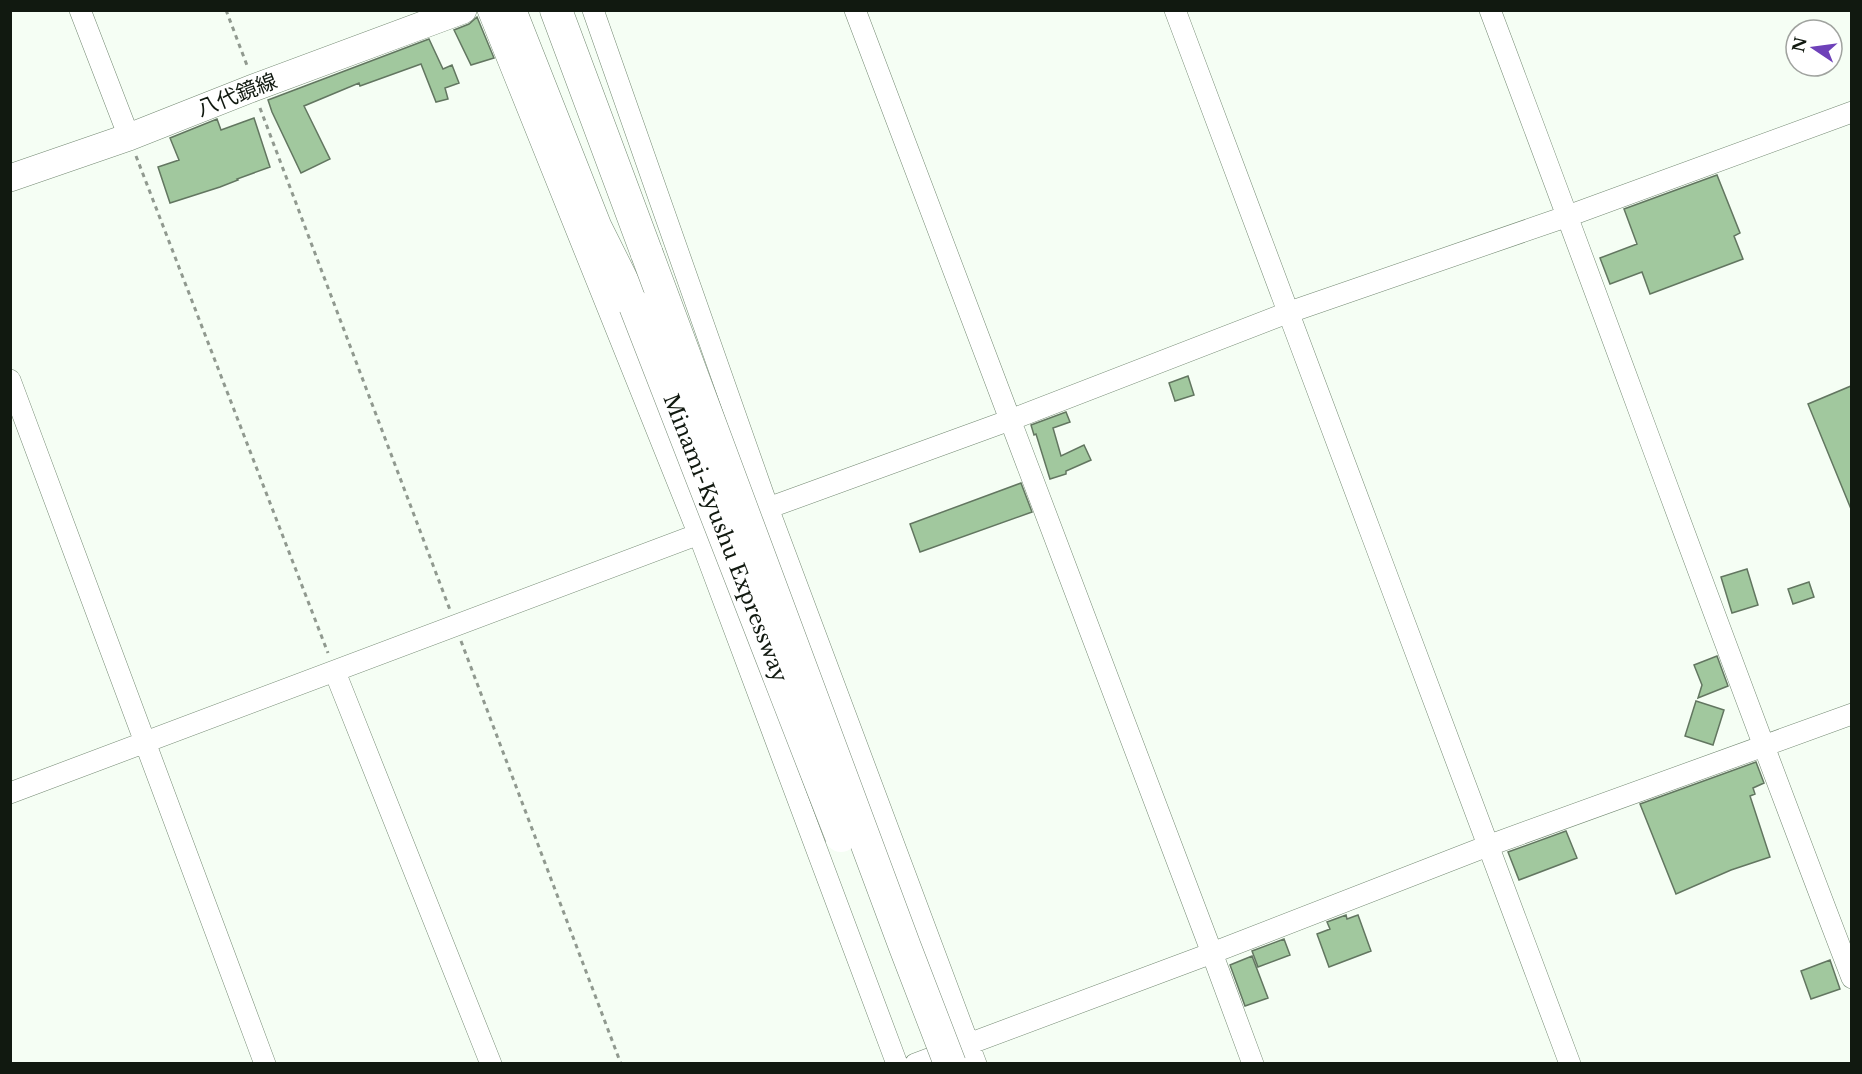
<svg xmlns="http://www.w3.org/2000/svg" width="1862" height="1074" font-family="'Libre Baskerville','Noto Sans JP',serif">
  <style>
    .building { fill: #a1c89e; stroke: #627660; stroke-width: 1.5 }
    .lines { fill: none; stroke-linecap: round; stroke-linejoin: round }
    .minor-casing { stroke: #748973; stroke-width: 22 }
    .major-casing { stroke: #748973; stroke-width: 28 }
    .highway-casing { stroke: #748973; stroke-width: 33 }
    .path { stroke: #90998f; stroke-width: 3; stroke-dasharray: 4.5 4.5; stroke-linecap: butt }
    .minor { stroke: #fff; stroke-width: 21 }
    .major { stroke: #fff; stroke-width: 27 }
    .highway { stroke: #fff; stroke-width: 32 }
    .highway-bridge-casing { stroke: #748973; stroke-width: 33; stroke-linecap: butt }
    .highway-bridge { stroke: #fff; stroke-width: 32 }
    .labels { text-anchor: middle; dominant-baseline: central; stroke-width: 5; stroke-linejoin: round; paint-order: stroke }
    .street-label { font-size: 21px; fill: #111910; stroke: #fff }
  </style>
  <rect width="100%" height="100%" fill="#f5fef4"/>
  <path class="building" d="M 477,17 L 494,58 L 471,65 L 454,30 L 469,24 Z
    M 429,39 L 443,69 L 452,65 L 459,83 L 445,88 L 448,99 L 436,102 L 421,64 L 360,86 L 359,83 L 304,106 L 330,159 L 301,173 L 272,112 L 268,100 Z
    M 254,118 L 270,167 L 237,179 L 238,180 L 220,187 L 170,203 L 158,167 L 179,160 L 170,138 L 217,119 L 221,130 Z
    M 1717,175 L 1740,233 L 1734,236 L 1743,259 L 1650,294 L 1642,272 L 1610,284 L 1600,258 L 1637,244 L 1624,209 Z
    M 1188,376 L 1194,395 L 1175,401 L 1169,383 Z
    M 1851,386 L 1851,509 L 1808,404 Z
    M 1066,412 L 1070,422 L 1053,428 L 1061,456 L 1084,445 L 1091,460 L 1066,471 L 1066,474 L 1050,479 L 1036,434 L 1034,435 L 1031,425 Z
    M 1021,483 L 1032,512 L 920,552 L 910,524 Z
    M 1747,569 L 1758,605 L 1732,613 L 1721,577 Z
    M 1809,582 L 1814,597 L 1793,604 L 1788,589 Z
    M 1717,656 L 1728,686 L 1698,698 L 1702,685 L 1694,665 Z
    M 1696,701 L 1724,710 L 1713,745 L 1685,736 Z
    M 1756,762 L 1764,783 L 1753,788 L 1755,794 L 1750,796 L 1770,857 L 1731,870 L 1676,894 L 1640,804 Z
    M 1566,831 L 1577,858 L 1519,880 L 1508,852 Z
    M 1346,915 L 1347,919 L 1358,915 L 1371,951 L 1329,967 L 1317,934 L 1330,929 L 1327,922 Z
    M 1284,939 L 1290,955 L 1258,967 L 1252,951 Z
    M 1252,956 L 1268,998 L 1245,1006 L 1230,965 Z
    M 1830,960 L 1840,989 L 1811,999 L 1801,971 Z"/>
  <g class="lines">
    <g class="minor-casing">
      <path id="minor" d="M 80,10 L 129,137
        M 488,10 L 699,535 L 897,1064
        M 593,10 L 768,508 L 976,1064
        M 855,10 L 1212,953 L 1253,1064
        M 1175,10 C 1305,362 1440,712 1570,1064
        M 1490,10 C 1612,333 1728,657 1852,978
        M 10,380 L 265,1064
        M 335,672 L 491,1064
        M 10,793 L 768,508 L 1010,420 L 1287,313 L 1568,216 L 1852,112
        M 915,1064 L 1212,953 L 1490,845 L 1852,714"/>
    </g>
    <g class="major-casing">
      <path id="major" d="M 10,178 L 129,137 L 253,88 L 463,10"/>
    </g>
    <g class="highway-casing">
      <path id="highway" d="M 510,10 L 596,228 L 635,306
        M 556,10 L 647,254"/>
    </g>
    <path class="path" d="M 226,10 L 248,68
      M 260,108 L 450,610
      M 136,156 L 328,653
      M 461,641 L 621,1064"/>
    <use href="#minor" class="minor"/>
    <use href="#major" class="major"/>
    <use href="#highway" class="highway"/>
    <g class="highway-bridge-casing">
      <g id="highway-bridge">
        <path d="M 647,254 L 905,947 L 950,1064"/>
        <path id="s1" d="M 635,306 L 841,836"/>
      </g>
    </g>
    <use href="#highway-bridge" class="highway-bridge"/>
  </g>
  <g class="labels">
    <g class="street-label">
      <text transform="translate(237 95) rotate(-21)">八代鏡線</text>
      <text stroke="none"><textPath href="#s1" startOffset="249">Minami-Kyushu Expressway</textPath></text>
    </g>
  </g>
  <rect width="1862" height="1074" fill="none" stroke="#111910" stroke-width="24"/>
  <g transform="translate(1814 48) rotate(283)"><circle r="28" fill="#ffffff" stroke="#a0a39f" stroke-width="1.5"/>
  <path d="M0-4.5L10 22L0 15L-10 22Z" fill="#6e41b9"/>
  <text y="-9" font-size="16" font-weight="bold" text-anchor="middle" fill="#111910">N</text>
  </g>
</svg>
